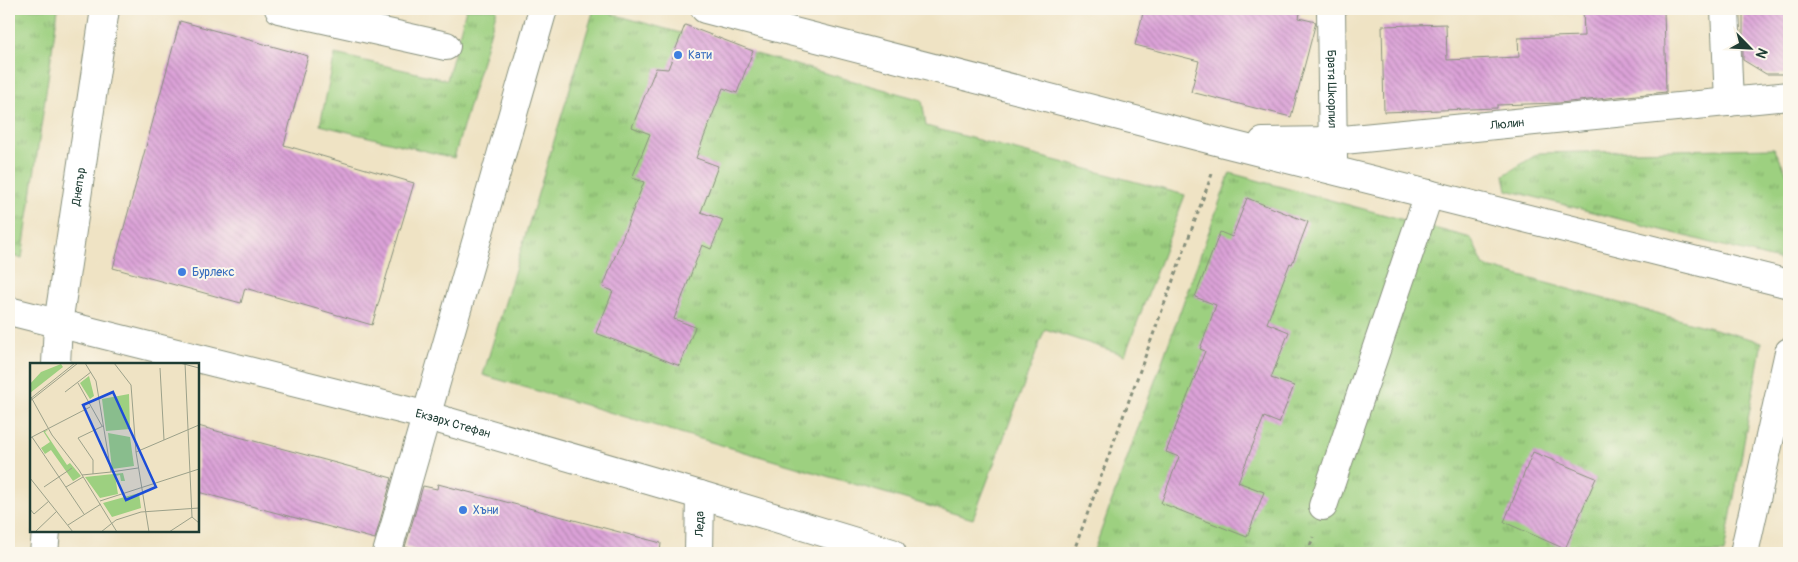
<svg xmlns="http://www.w3.org/2000/svg" width="1798" height="562" font-family="Pangolin,sans-serif">
  <style>
    .grass { fill: url(#grass-tufts); stroke: #5e865a }
    .building { fill: url(#building-back-hatch) }
    .lines { fill: none; stroke-linecap: round; stroke-linejoin: round }
    .minor-casing { stroke: #87907c; stroke-width: 30 }
    .path { stroke: #87907c; stroke-width: 3; stroke-dasharray: 4 4; stroke-linecap: butt }
    .minor { stroke: #fff; stroke-width: 28 }
    .shop-dot { fill: #3f7fe0; stroke: #fbf7ec; stroke-width: 2 }
    .labels { text-anchor: middle; dominant-baseline: central; stroke-width: 4; stroke-linejoin: round; paint-order: stroke }
    .shop-label { font-size: 12px; fill: #366cbe; stroke: #fbf7ec; text-anchor: start }
    .street-label { font-size: 12px; fill: #1f3d34; stroke: #fbf7ec }
    .inset-road { fill: none; stroke: #9ca18a; stroke-width: 1 }
    .view { fill: #1d4ed8; fill-opacity: 0.15; stroke: #1d4ed8; stroke-width: 2.5 }
    .inset-edge { fill: none; stroke: #1f3d34; stroke-width: 2.5 }
  </style>
  <defs>
    <pattern id="grass-tufts" width="24" height="20" patternUnits="userSpaceOnUse" patternTransform="scale(1.25)"><rect width="24" height="20" fill="#9dd080"/><path d="M3 7l-1-3M5 7V3M7 7l1-3M15 17l-1-3M17 17v-4M19 17l1-3" fill="none" stroke="#7faa6a"/></pattern>
    <pattern id="building-back-hatch" width="6" height="6" patternUnits="userSpaceOnUse" patternTransform="scale(1.25)"><rect width="6" height="6" fill="#dca2d8"/><path d="M-1 5l2 2M0 0l6 6M5-1l2 2" fill="none" stroke="#b285b0"/></pattern>
  </defs>
  <rect width="100%" height="100%" fill="#fbf7ec"/>
  <filter id="ink" filterUnits="userSpaceOnUse"><feTurbulence type="fractalNoise" baseFrequency=".02" numOctaves="2"/><feDisplacementMap in="SourceGraphic" scale="10" xChannelSelector="R" yChannelSelector="G"/><feConvolveMatrix kernelMatrix="1 2 1 2 8 2 1 2 1" color-interpolation-filters="sRGB"/></filter>
  <filter id="wash" filterUnits="userSpaceOnUse"><feTurbulence type="fractalNoise" baseFrequency=".0096" numOctaves="4" result="noise"/><feDisplacementMap in="SourceGraphic" scale="20" xChannelSelector="R" yChannelSelector="G"/><feGaussianBlur stdDeviation="1.12" result="paint"/><feColorMatrix in="noise" values="0 0 0 0 0 0 0 0 0 0 0 0 0 0 0 0 0 1.4 0 .05"/><feComposite in="paint" operator="in"/></filter>
  <g filter="url(#wash)">
    <rect width="100%" height="100%" fill="#efe3c4"/>
    <path class="grass" d="M 9,9 L 58,9 L 22,258 L 9,255 Z
      M 466,9 L 497,9 L 454,158 L 320,125 L 335,54 L 447,80 Z
      M 594,9 L 922,100 L 926,126 L 1185,195 L 1125,355 L 1045,329 L 973,519 L 483,375 Z
      M 1774,148 L 1788,175 L 1789,228 L 1782,261 L 1507,190 L 1504,175 L 1539,153 Z
      M 1230,173 L 1471,238 L 1484,266 L 1762,342 L 1724,553 L 1093,553 Z"/>
    <g id="blocks">
      <path class="building" d="M 1144,9 L 1301,9 L 1299,18 L 1316,22 L 1291,117 L 1191,92 L 1199,61 L 1135,45 Z
        M 1583,9 L 1664,9 L 1666,92 L 1559,103 L 1497,105 L 1497,108 L 1384,112 L 1382,26 L 1446,24 L 1447,60 L 1519,57 L 1518,38 L 1584,36 Z
        M 1743,9 L 1789,9 L 1789,74 L 1766,74 L 1743,60 Z
        M 180,21 L 308,56 L 284,145 L 414,183 L 372,325 L 245,288 L 241,303 L 113,268 Z
        M 685,25 L 753,51 L 737,93 L 723,88 L 696,158 L 718,166 L 701,212 L 723,220 L 711,249 L 702,245 L 674,319 L 695,327 L 680,366 L 596,333 L 613,291 L 603,287 L 644,182 L 632,178 L 650,134 L 632,127 L 656,68 L 668,69 Z
        M 1247,198 L 1308,222 L 1292,264 L 1290,263 L 1267,323 L 1289,332 L 1271,378 L 1294,386 L 1279,423 L 1264,417 L 1238,482 L 1264,492 L 1247,537 L 1161,503 L 1179,457 L 1166,452 L 1205,351 L 1200,349 L 1216,305 L 1195,297 L 1220,232 L 1232,237 Z
        M 198,426 L 392,478 L 375,539 L 198,492 Z
        M 1533,452 L 1596,478 L 1565,549 L 1504,522 Z
        M 438,484 L 661,543 L 660,553 L 427,553 L 405,547 L 423,486 L 437,489 Z"/>
    </g>
  </g>
  <g filter="url(#ink)">
    <use href="#blocks" fill-opacity="0" stroke="#87907c" stroke-width="1"/>
    <g class="lines">
      <g class="minor-casing">
        <g id="minor">
          <path d="M 279,9 L 446,46"/>
          <path d="M 705,9 L 1224,143 L 1789,284"/>
          <path id="s1" d="M 1331,9 L 1333,159"/>
          <path d="M 1725,9 L 1729,102"/>
          <path id="s2" d="M 1263,142 L 1333,141 L 1789,96"/>
          <path id="s3" d="M 9,311 L 428,416 L 700,495 L 892,553"/>
          <path id="s4" d="M 56,364 L 58,324 L 105,9"/>
          <path d="M 1323,506 L 1429,194"/>
          <path d="M 44,553 L 46,531"/>
          <path d="M 387,553 L 543,9"/>
          <path id="s5" d="M 699,553 L 700,495"/>
          <path d="M 1744,553 L 1789,352"/>
        </g>
      </g>
      <path class="path" d="M 1073,553 L 1212,174
        M 1308,553 L 1313,537"/>
      <use href="#minor" class="minor"/>
    </g>
  </g>
  <g class="shop-dot">
    <circle cx="678" cy="55" r="5"/>
    <circle cx="182" cy="272" r="5"/>
    <circle cx="463" cy="510" r="5"/>
  </g>
  <g class="labels">
    <g class="shop-label">
      <text x="688" y="55">Кати</text>
      <text x="192" y="272">Бурлекс</text>
      <text x="473" y="510">Хъни</text>
    </g>
    <g class="street-label">
      <text stroke="none"><textPath href="#s1" startOffset="80">Братя Шкорпил</textPath></text>
      <text stroke="none"><textPath href="#s2" startOffset="245">Люлин</textPath></text>
      <text stroke="none"><textPath href="#s4" startOffset="179">Днепър</textPath></text>
      <text stroke="none"><textPath href="#s3" startOffset="458">Екзарх Стефан</textPath></text>
      <text stroke="none"><textPath href="#s5" startOffset="29">Леда</textPath></text>
    </g>
  </g>
  <g transform="translate(30 363)">
    <rect width="169" height="169" fill="#efe3c4"/>
    <path d="M 31,1 L 33,4 L 0,30 L 0,21 L 11,9 ZM 59,13 L 64,33 L 60,36 L 50,20 ZM 99,31 L 100,66 L 76,68 L 72,36 ZM 18,67 L 15,69 L 37,102 L 40,100 L 51,113 L 43,118 L 21,87 L 15,91 L 11,85 L 20,79 L 13,68 ZM 78,70 L 100,74 L 104,103 L 82,106 ZM 93,110 L 95,118 L 91,118 L 90,112 L 85,113 L 88,131 L 70,135 L 55,114 ZM 109,130 L 111,145 L 82,154 L 73,140 Z" fill="#9dd080"/>
    <path class="inset-road" d="M 84,0 L 101,22 L 106,89 L 119,169M 150,0 L 169,5M 155,0 L 162,154 L 169,160M 130,5 L 134,77M 48,20 L 72,63M 35,29 L 61,9M 1,34 L 22,72 L 49,107 L 87,169M 0,36 L 45,0M 0,38 L 48,0M 2,74 L 54,151M 0,75 L 60,44M 106,89 L 169,62M 81,109 L 108,105M 63,111 L 63,97 L 48,75 L 73,63M 52,112 L 81,109 L 66,18 L 55,0M 0,115 L 43,169M 14,124 L 42,105M 36,124 L 53,114M 70,138 L 169,106M 0,146 L 4,151 L 19,138M 38,162 L 71,141M 5,169 L 27,148M 71,169 L 86,157 L 111,149 L 169,145M 139,169 L 162,154"/>
    <path class="view" d="M 83,29 L 126,124 L 96,137 L 53,42 Z"/>
    <rect width="169" height="169" class="inset-edge"/>
  </g>
  <rect width="1798" height="562" fill="none" stroke="#fbf7ec" stroke-width="30"/>
  <g transform="translate(1750 48) rotate(114)" stroke="#fbf7ec" stroke-width="4" paint-order="stroke">
  <path d="M0-4L9 19L0 12L-9 19Z" fill="#1f3d34"/>
  <text y="-8" font-size="14" font-weight="bold" text-anchor="middle" fill="#1f3d34">N</text>
  </g>
</svg>
